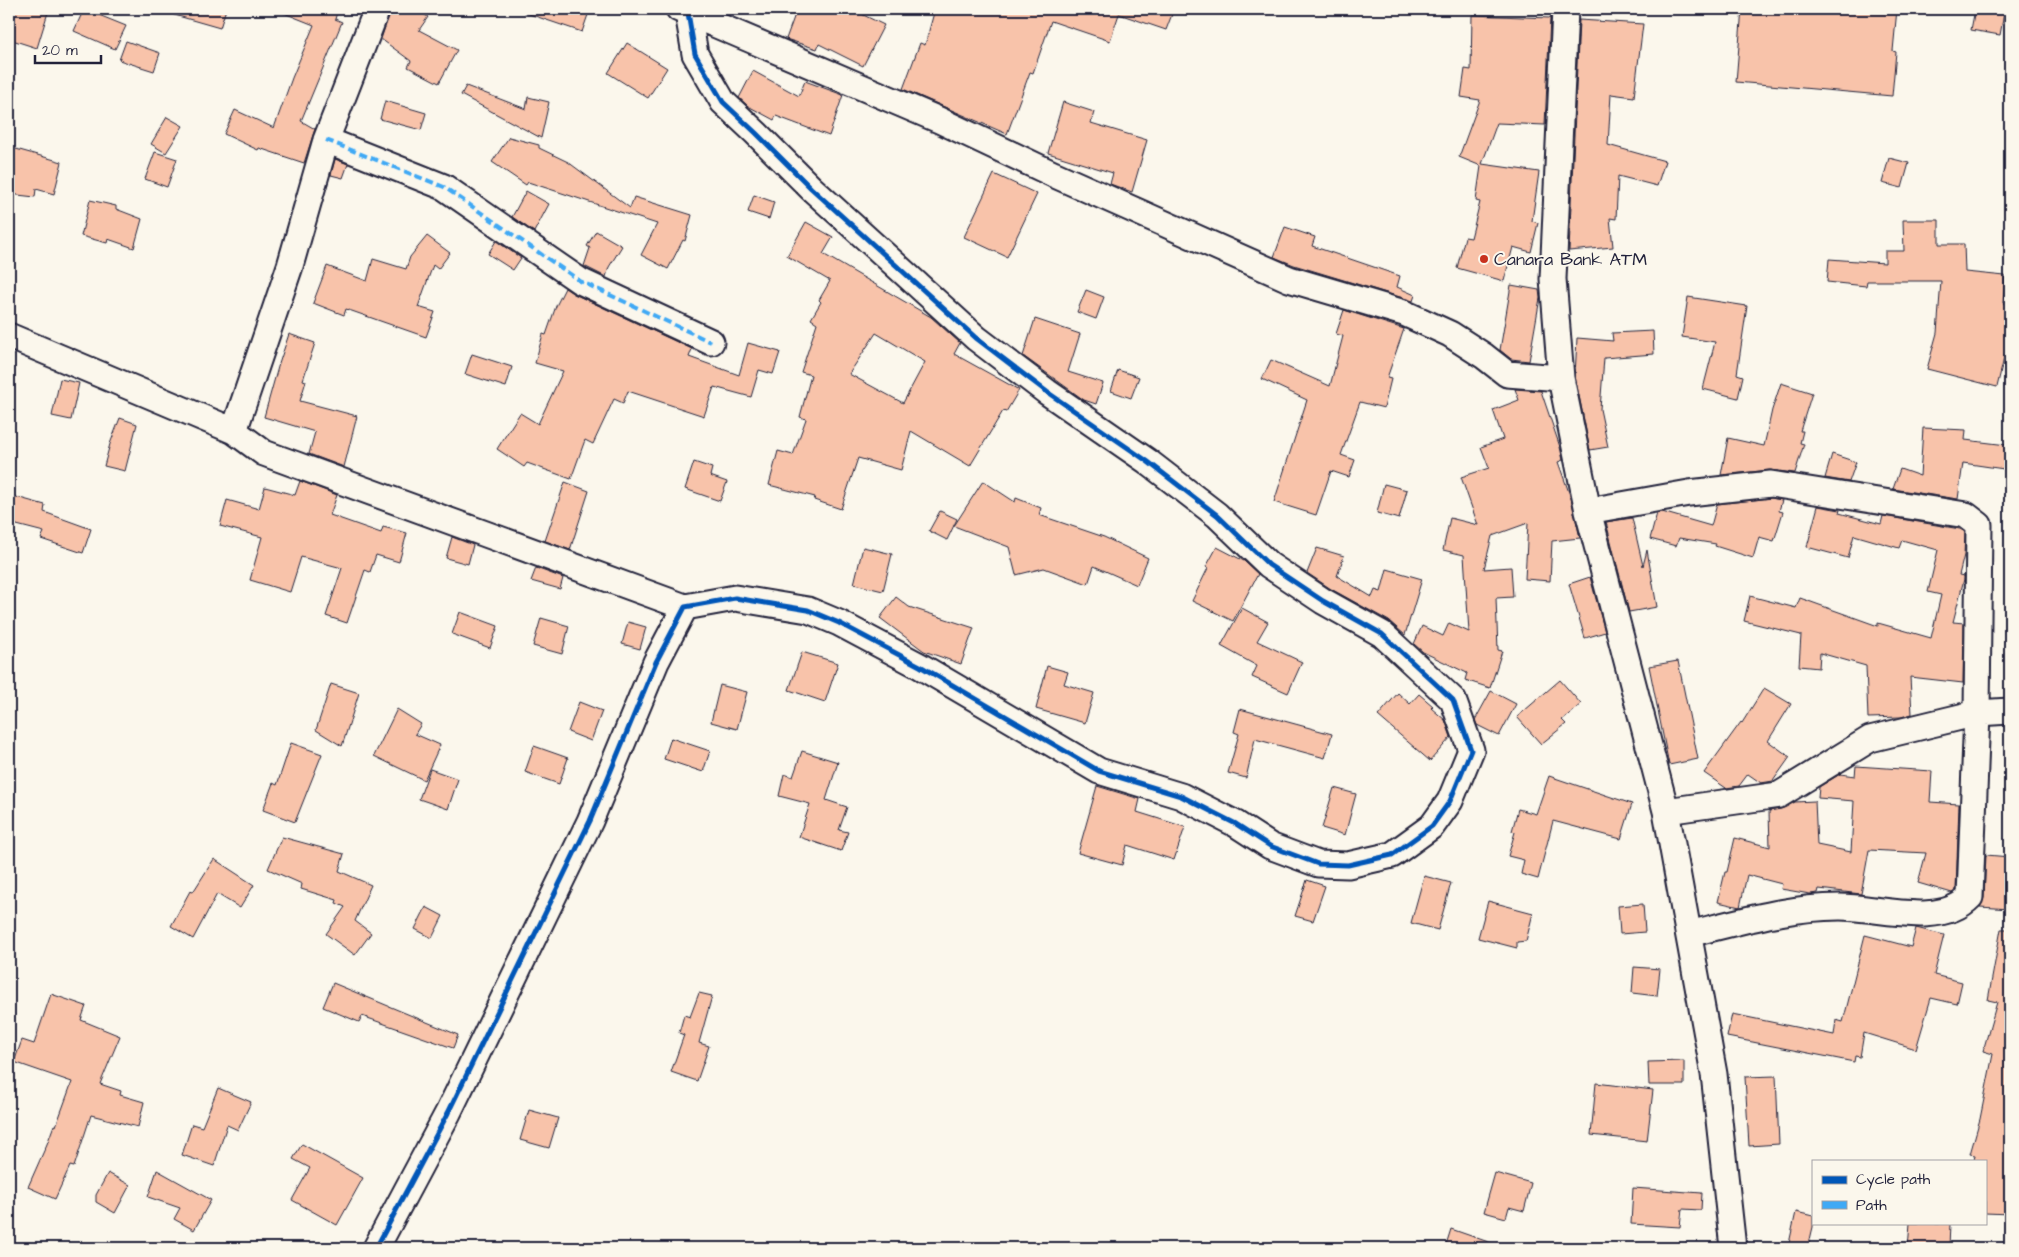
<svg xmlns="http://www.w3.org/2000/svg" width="2019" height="1257" font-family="'Architects Daughter',sans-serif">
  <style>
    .building { fill: #f8c3aa; stroke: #22223b; fill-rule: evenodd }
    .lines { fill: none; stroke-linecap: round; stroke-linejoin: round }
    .minor-casing { stroke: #22223b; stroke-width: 29 }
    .minor { stroke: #fbf7ec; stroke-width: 25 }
    .quiet { stroke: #3fa9f5; stroke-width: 4; stroke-dasharray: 8 4; stroke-linecap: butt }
    .cycleway-casing { stroke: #fbf7ec; stroke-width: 8 }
    .cycleway { stroke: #0057b8; stroke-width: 5 }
    .poi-dot { fill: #c8321e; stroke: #fbf7ec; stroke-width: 2 }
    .labels { text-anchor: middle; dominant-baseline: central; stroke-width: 4; stroke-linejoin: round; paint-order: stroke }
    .poi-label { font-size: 18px; fill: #22223b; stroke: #fbf7ec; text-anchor: start }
  </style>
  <rect width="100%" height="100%" fill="#fbf7ec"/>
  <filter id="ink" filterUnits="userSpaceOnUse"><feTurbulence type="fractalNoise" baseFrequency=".02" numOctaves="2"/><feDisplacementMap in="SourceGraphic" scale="10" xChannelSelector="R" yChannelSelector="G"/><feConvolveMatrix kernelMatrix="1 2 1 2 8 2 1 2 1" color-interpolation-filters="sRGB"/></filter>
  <g filter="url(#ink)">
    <path class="building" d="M 14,9 L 49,9 L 37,48 L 9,39 L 9,26 Z
      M 84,9 L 126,26 L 115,49 L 74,31 Z
      M 172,9 L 226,9 L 220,28 L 171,14 Z
      M 274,9 L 338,9 L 335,19 L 342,22 L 301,121 L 315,129 L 304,163 L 259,148 L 258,150 L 224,134 L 235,110 L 274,128 L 292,78 L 314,25 Z
      M 391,9 L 416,9 L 428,17 L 419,30 L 457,50 L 439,83 L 408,67 L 411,61 L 381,39 Z
      M 524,9 L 590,9 L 582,32 L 523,12 Z
      M 797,9 L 851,9 L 884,25 L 863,66 L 819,44 L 817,49 L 786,39 Z
      M 935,9 L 1174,9 L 1166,30 L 1119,14 L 1110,41 L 1051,21 L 1033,73 L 1030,72 L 1007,134 L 903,89 L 920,43 L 925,45 Z
      M 1742,9 L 1897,9 L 1893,51 L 1896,52 L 1892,96 L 1736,82 Z
      M 1975,9 L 2004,14 L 2000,35 L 1971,30 Z
      M 1472,15 L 1550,18 L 1545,125 L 1497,123 L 1482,164 L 1539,172 L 1532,221 L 1538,223 L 1531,252 L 1513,247 L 1504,281 L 1457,268 L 1465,237 L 1471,238 L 1480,202 L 1476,201 L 1481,166 L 1459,157 L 1480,100 L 1461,97 L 1465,69 L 1471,70 Z
      M 1579,20 L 1643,24 L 1634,97 L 1611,94 L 1608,145 L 1665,161 L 1657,186 L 1618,176 L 1616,219 L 1610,218 L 1613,247 L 1569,251 Z
      M 126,41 L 160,53 L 154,71 L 119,60 Z
      M 627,43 L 667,68 L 648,98 L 608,73 Z
      M 753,71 L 799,96 L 805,81 L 843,95 L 829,136 L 776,116 L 774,120 L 748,106 L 739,98 Z
      M 466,86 L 526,109 L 528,97 L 549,102 L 541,138 L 461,95 Z
      M 385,101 L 426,113 L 421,130 L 380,119 Z
      M 1063,102 L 1094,112 L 1091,123 L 1147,140 L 1132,192 L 1110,184 L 1113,173 L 1048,153 Z
      M 167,117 L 183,126 L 166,153 L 151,144 Z
      M 509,137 L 539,145 L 539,148 L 568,162 L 630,208 L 634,197 L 692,215 L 685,241 L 683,240 L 668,269 L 641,255 L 657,224 L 528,182 L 526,185 L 492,162 Z
      M 9,147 L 62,162 L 54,194 L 36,189 L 35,197 L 9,194 Z
      M 155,152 L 177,159 L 167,187 L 145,179 Z
      M 1889,158 L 1909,163 L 1902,188 L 1882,183 Z
      M 335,159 L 348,164 L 343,178 L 331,175 Z
      M 994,174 L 1037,194 L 1007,257 L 964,237 Z
      M 526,191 L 549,204 L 534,232 L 512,217 Z
      M 754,195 L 774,202 L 769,219 L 748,212 Z
      M 90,200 L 116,206 L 116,209 L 142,219 L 134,248 L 108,239 L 107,243 L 81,236 Z
      M 1903,220 L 1939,220 L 1939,244 L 1964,244 L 1965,272 L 2005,276 L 2003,303 L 2010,304 L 2010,350 L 2006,350 L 1997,387 L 1927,369 L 1937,333 L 1941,281 L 1867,281 L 1866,286 L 1827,282 L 1829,259 L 1885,263 L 1885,251 L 1904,251 Z
      M 806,222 L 833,237 L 823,254 L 931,317 L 960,343 L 954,354 L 1019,390 L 1006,412 L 1003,411 L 970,466 L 911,431 L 901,470 L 858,458 L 841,509 L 814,500 L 815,497 L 769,485 L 778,451 L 793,455 L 806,419 L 800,417 L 811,375 L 801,372 L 817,323 L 811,319 L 821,302 L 819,300 L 830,281 L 787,256 ZM 876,333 L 925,362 L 903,403 L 849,374 Z
      M 1285,227 L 1315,237 L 1312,246 L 1400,276 L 1397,287 L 1415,295 L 1413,301 L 1294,265 L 1274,257 Z
      M 596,231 L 622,246 L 609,267 L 606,277 L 584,266 L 590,248 L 587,246 Z
      M 427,236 L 450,253 L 438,269 L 433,265 L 418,307 L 435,312 L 426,337 L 346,309 L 344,315 L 313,303 L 327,266 L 367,281 L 373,259 L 406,269 L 410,257 Z
      M 496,241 L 521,258 L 513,270 L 488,254 Z
      M 1511,285 L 1539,290 L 1540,298 L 1529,361 L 1511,359 L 1500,350 Z
      M 565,288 L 574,294 L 692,349 L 689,357 L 739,375 L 748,343 L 780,352 L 773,374 L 759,370 L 751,397 L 714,387 L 704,416 L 628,391 L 623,403 L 614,399 L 593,444 L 585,440 L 571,479 L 527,463 L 524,467 L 497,449 L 520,413 L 538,424 L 563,371 L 535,363 L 543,334 L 546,335 L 556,306 Z
      M 1086,290 L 1104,297 L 1096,319 L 1077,312 Z
      M 1688,297 L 1747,306 L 1737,374 L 1743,376 L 1738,398 L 1703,389 L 1715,342 L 1682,337 Z
      M 1344,310 L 1404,329 L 1387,378 L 1391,379 L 1384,408 L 1360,402 L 1341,455 L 1355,460 L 1349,477 L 1331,471 L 1316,515 L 1274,502 L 1307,400 L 1262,379 L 1271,360 L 1330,386 L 1343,336 L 1336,334 Z
      M 1035,319 L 1080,334 L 1068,372 L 1103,383 L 1096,404 L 1084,400 L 1023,356 Z
      M 1653,331 L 1654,354 L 1604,358 L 1600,409 L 1608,447 L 1590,450 L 1575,376 L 1577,338 L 1613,341 L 1612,333 Z
      M 289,334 L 315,343 L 303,380 L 306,381 L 300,401 L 357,416 L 344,467 L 309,454 L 315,432 L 264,417 L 278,367 Z
      M 472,354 L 512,367 L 506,387 L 465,374 Z
      M 1118,370 L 1139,377 L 1131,398 L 1111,391 Z
      M 60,379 L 79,383 L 71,420 L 52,416 Z
      M 1781,383 L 1812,393 L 1800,431 L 1803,431 L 1800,443 L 1804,444 L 1795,473 L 1770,470 L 1721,475 L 1728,438 L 1764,446 L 1772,410 Z
      M 1515,389 L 1541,391 L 1560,447 L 1563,460 L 1558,462 L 1571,498 L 1580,538 L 1552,541 L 1550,581 L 1525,579 L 1528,523 L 1492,536 L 1484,569 L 1511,567 L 1513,597 L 1496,598 L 1498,650 L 1502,651 L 1490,688 L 1465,680 L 1467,673 L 1423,652 L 1414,644 L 1422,626 L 1443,636 L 1449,623 L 1469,632 L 1464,555 L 1443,550 L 1450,518 L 1478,525 L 1461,477 L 1489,468 L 1481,447 L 1503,439 L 1493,410 L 1519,400 Z
      M 120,418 L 137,424 L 125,471 L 104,466 L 110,444 Z
      M 1923,428 L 1966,430 L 1965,440 L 2007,445 L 2004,469 L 1963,463 L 1958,499 L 1893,489 L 1900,469 L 1920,476 Z
      M 1832,454 L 1856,462 L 1849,482 L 1825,478 Z
      M 694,462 L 712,468 L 710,476 L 727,482 L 720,501 L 685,489 Z
      M 300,481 L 337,495 L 330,515 L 381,533 L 383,527 L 407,533 L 399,562 L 376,555 L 370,572 L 365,570 L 347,623 L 326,616 L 342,568 L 301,557 L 290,592 L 250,580 L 262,537 L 220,526 L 227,500 L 259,509 L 265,487 L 295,495 Z
      M 983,481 L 1015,502 L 1016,498 L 1041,508 L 1039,515 L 1104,537 L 1148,558 L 1137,585 L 1094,566 L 1088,584 L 1044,568 L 1016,575 L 1009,547 L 954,526 Z
      M 565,482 L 589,491 L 570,550 L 545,541 Z
      M 1384,484 L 1407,490 L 1399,519 L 1377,513 Z
      M 9,495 L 45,505 L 44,512 L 91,529 L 83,553 L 41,539 L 44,532 L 9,523 Z
      M 1771,498 L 1782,500 L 1779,511 L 1783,512 L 1774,541 L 1759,537 L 1753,558 L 1715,546 L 1716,544 L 1679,538 L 1676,546 L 1650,539 L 1657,513 L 1662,512 L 1711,526 L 1717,504 Z
      M 1818,506 L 1840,510 L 1839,513 L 1881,524 L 1883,516 L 1960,529 L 1965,532 L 1964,555 L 1959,575 L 1964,576 L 1964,579 L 1953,622 L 1964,623 L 1963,683 L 1910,677 L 1912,714 L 1901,717 L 1868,718 L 1866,666 L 1820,653 L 1819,668 L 1799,666 L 1801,635 L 1744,621 L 1750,596 L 1796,608 L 1800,598 L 1878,626 L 1878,623 L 1931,638 L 1941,595 L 1928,592 L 1938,550 L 1902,540 L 1899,548 L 1854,535 L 1848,558 L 1807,547 Z
      M 940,511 L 957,519 L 947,540 L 929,531 Z
      M 1632,518 L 1643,566 L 1647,550 L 1657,607 L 1629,612 L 1606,522 Z
      M 452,537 L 473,545 L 468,564 L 446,558 Z
      M 863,547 L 892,554 L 883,591 L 854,584 Z
      M 1217,547 L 1244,561 L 1258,574 L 1233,621 L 1192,601 L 1208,568 L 1206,567 Z
      M 1317,548 L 1344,556 L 1337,576 L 1372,597 L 1375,590 L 1381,592 L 1387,569 L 1422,579 L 1405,635 L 1389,621 L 1331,589 L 1307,573 Z
      M 536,568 L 563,578 L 560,589 L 531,581 Z
      M 1590,577 L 1605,632 L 1585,638 L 1569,584 Z
      M 896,597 L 909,607 L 974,628 L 961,664 L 924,651 L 880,618 Z
      M 1242,608 L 1268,622 L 1257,641 L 1302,662 L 1288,693 L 1252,677 L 1257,666 L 1221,646 Z
      M 460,612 L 498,626 L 490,648 L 452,634 Z
      M 541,618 L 569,626 L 562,654 L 533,646 Z
      M 628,622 L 646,627 L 640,649 L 622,644 Z
      M 802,652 L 838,663 L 825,702 L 789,690 Z
      M 1678,661 L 1698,759 L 1669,765 L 1649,666 Z
      M 1047,666 L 1068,672 L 1064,684 L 1094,693 L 1085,723 L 1036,709 Z
      M 1560,680 L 1581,704 L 1562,720 L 1566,724 L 1541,744 L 1517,717 Z
      M 331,684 L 359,693 L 342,746 L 316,730 Z
      M 720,685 L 747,692 L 737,729 L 711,722 Z
      M 1764,688 L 1791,704 L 1768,741 L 1790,757 L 1773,781 L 1761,783 L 1748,774 L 1739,786 L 1726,788 L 1704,773 L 1741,722 L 1742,723 Z
      M 1491,691 L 1516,704 L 1499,736 L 1477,725 L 1475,720 Z
      M 1398,693 L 1410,704 L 1419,694 L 1433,706 L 1431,708 L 1445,720 L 1451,737 L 1430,761 L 1378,716 Z
      M 579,702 L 602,711 L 591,741 L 568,732 Z
      M 397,709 L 421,724 L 415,734 L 440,745 L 424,780 L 374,756 Z
      M 1240,709 L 1332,734 L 1325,758 L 1255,739 L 1246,778 L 1228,773 L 1239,734 L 1234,732 Z
      M 671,738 L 710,751 L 703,772 L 664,759 Z
      M 291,743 L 322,754 L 295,822 L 263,810 L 273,783 L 277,785 Z
      M 534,746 L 568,758 L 559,784 L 525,772 Z
      M 802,751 L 838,762 L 826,800 L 847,807 L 839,830 L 848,832 L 841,851 L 799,837 L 810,804 L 779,796 L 784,774 L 793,777 Z
      M 1856,766 L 1932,771 L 1930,802 L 1959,804 L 1956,890 L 1952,893 L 1918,883 L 1926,853 L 1869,850 L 1861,894 L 1819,889 L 1818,893 L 1810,894 L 1781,889 L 1782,884 L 1747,875 L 1740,907 L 1718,902 L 1725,872 L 1727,872 L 1735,838 L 1770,847 L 1769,811 L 1781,809 L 1795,802 L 1815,801 L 1817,845 L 1851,852 L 1854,801 L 1818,798 L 1819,787 L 1840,774 L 1855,776 Z
      M 430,769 L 458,779 L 448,809 L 419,799 Z
      M 1549,776 L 1632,804 L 1621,839 L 1553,821 L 1538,879 L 1521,874 L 1524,860 L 1508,856 L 1515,832 L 1512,831 L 1518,809 L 1536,814 Z
      M 1097,786 L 1140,799 L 1137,812 L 1185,827 L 1174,860 L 1127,845 L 1122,865 L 1078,853 Z
      M 1334,788 L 1356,794 L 1345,835 L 1322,828 Z
      M 282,837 L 344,854 L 339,871 L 371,885 L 355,921 L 371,933 L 355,955 L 326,934 L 345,907 L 336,903 L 337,900 L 301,889 L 302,884 L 268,869 Z
      M 1986,855 L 2010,857 L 2010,909 L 1980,907 L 1984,898 Z
      M 214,859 L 254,885 L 240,908 L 217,894 L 193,939 L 171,926 L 190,891 L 193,892 Z
      M 1424,876 L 1451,883 L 1438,930 L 1411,923 Z
      M 1307,880 L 1325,886 L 1313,921 L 1295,916 Z
      M 1488,901 L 1533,913 L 1526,941 L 1517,942 L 1517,948 L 1478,938 Z
      M 1643,904 L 1645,932 L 1620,934 L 1618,906 Z
      M 426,907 L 443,916 L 432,938 L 415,929 Z
      M 1916,928 L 1944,935 L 1934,975 L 1962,982 L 1957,1004 L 1931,998 L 1916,1049 L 1864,1033 L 1860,1057 L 1855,1056 L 1854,1062 L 1727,1037 L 1732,1014 L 1834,1035 L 1836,1020 L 1843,1022 L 1865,935 L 1911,947 Z
      M 2001,929 L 2010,929 L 2010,1214 L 1985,1213 L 1985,1161 L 1974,1161 L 1975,1155 L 1970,1154 L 1980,1119 L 1993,1054 L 1983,1051 L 1997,1002 L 1988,1000 Z
      M 1634,967 L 1660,969 L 1657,996 L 1632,993 Z
      M 333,983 L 458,1035 L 453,1048 L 362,1016 L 359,1022 L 323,1007 Z
      M 699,993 L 712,996 L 699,1043 L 709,1046 L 697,1081 L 671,1072 L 684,1035 L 679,1033 L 684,1015 L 690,1017 Z
      M 51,994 L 86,1006 L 81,1020 L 120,1036 L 100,1084 L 121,1091 L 120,1095 L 144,1102 L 138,1127 L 91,1115 L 74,1167 L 70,1166 L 55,1199 L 28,1187 L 47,1144 L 54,1125 L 56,1126 L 72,1082 L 14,1062 L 22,1040 L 34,1044 Z
      M 1684,1061 L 1684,1085 L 1649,1085 L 1648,1062 Z
      M 1776,1076 L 1779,1144 L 1749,1146 L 1745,1077 Z
      M 1596,1083 L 1653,1090 L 1647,1141 L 1591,1135 Z
      M 218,1088 L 251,1102 L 238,1130 L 227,1125 L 214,1166 L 182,1155 L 192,1124 L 202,1127 Z
      M 529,1110 L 558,1118 L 549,1148 L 520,1140 Z
      M 302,1144 L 363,1178 L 337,1225 L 292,1200 L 310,1168 L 293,1159 Z
      M 157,1170 L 211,1200 L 194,1230 L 174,1219 L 180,1208 L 148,1197 Z
      M 108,1173 L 130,1185 L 115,1213 L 96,1202 L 96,1195 Z
      M 1495,1173 L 1531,1183 L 1524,1211 L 1509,1207 L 1506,1218 L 1484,1212 Z
      M 1633,1188 L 1702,1193 L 1701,1210 L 1682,1209 L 1680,1227 L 1631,1224 Z
      M 1796,1212 L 1813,1216 L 1813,1227 L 1808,1248 L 1788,1248 Z
      M 1910,1223 L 1950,1223 L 1949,1248 L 1908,1248 Z
      M 1451,1229 L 1497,1245 L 1497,1248 L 1445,1248 Z"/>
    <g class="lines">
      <g class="minor-casing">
        <path id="minor" d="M 679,9 L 939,120 L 1053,174 L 1289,279 L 1404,313 L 1450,334 L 1484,356 L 1507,374 L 1561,378
          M 1565,9 L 1553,279 L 1561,378 L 1588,511 L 1666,811 L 1714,1074 L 1733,1248
          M 326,140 L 444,187 L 580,281 L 711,342
          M 9,336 L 234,431 L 264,453 L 685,607
          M 234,431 L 290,266 L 326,140 L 377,9
          M 1588,511 L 1689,493 L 1771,484 L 1966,515 L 1979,525 L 1977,713 L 1970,897 C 1940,928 1878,907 1840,907 C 1788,907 1738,922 1689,934
          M 1666,811 L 1779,795 L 1870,739 L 1977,713 L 2010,711
          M 376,1248 L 448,1113 L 590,821 L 656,662 L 685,607 L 735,598 L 808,610 L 839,623 L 920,666 L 1099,771 L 1181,796 L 1236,824 L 1270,846 L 1318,864 L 1348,865 L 1392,855 L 1432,826 L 1450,801 L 1471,750 L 1453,700 L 1382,634 L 1323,601 L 1269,565 L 1217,515 L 1147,461 L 1047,392 L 976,338 L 811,188 L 756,133 L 723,102 L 695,54 L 688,13"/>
      </g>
      <use href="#minor" class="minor"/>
      <path class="quiet" d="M 326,140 L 444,187 L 580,281 L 711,342"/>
      <g class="cycleway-casing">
        <path id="cycleway" d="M 376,1248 L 448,1113 L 590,821 L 656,662 L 685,607 L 735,598 L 808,610 L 839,623 L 920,666 L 1099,771 L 1181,796 L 1236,824 L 1270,846 L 1318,864 L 1348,865 L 1392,855 L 1432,826 L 1450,801 L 1471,750 L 1453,700 L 1382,634 L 1323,601 L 1269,565 L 1217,515 L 1147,461 L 1047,392 L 976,338 L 811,188 L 756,133 L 723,102 L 695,54 L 688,13"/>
      </g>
      <use href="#cycleway" class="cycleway"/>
    </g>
  </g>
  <circle class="poi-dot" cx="1484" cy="259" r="5"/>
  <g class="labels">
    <g class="poi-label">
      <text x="1494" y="259">Canara Bank ATM</text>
    </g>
  </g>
  <rect width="2019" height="1257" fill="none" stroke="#fbf7ec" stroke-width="30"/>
  <rect x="15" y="15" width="1989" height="1227" fill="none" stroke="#22223b" stroke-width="2" filter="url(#ink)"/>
  <rect x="1812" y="1160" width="175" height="65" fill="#fbf7ec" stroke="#a4a2a5"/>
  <rect x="1822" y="1176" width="25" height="8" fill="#0057b8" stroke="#a4a2a5"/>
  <text x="1856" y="1184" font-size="15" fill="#22223b">Cycle path</text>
  <rect x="1822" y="1201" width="25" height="8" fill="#3fa9f5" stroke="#a4a2a5"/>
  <text x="1856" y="1210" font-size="15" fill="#22223b">Path</text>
  <path d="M35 55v8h66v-8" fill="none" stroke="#22223b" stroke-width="2.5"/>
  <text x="42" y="55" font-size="15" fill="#22223b" stroke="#fbf7ec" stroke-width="4" paint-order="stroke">20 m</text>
</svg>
